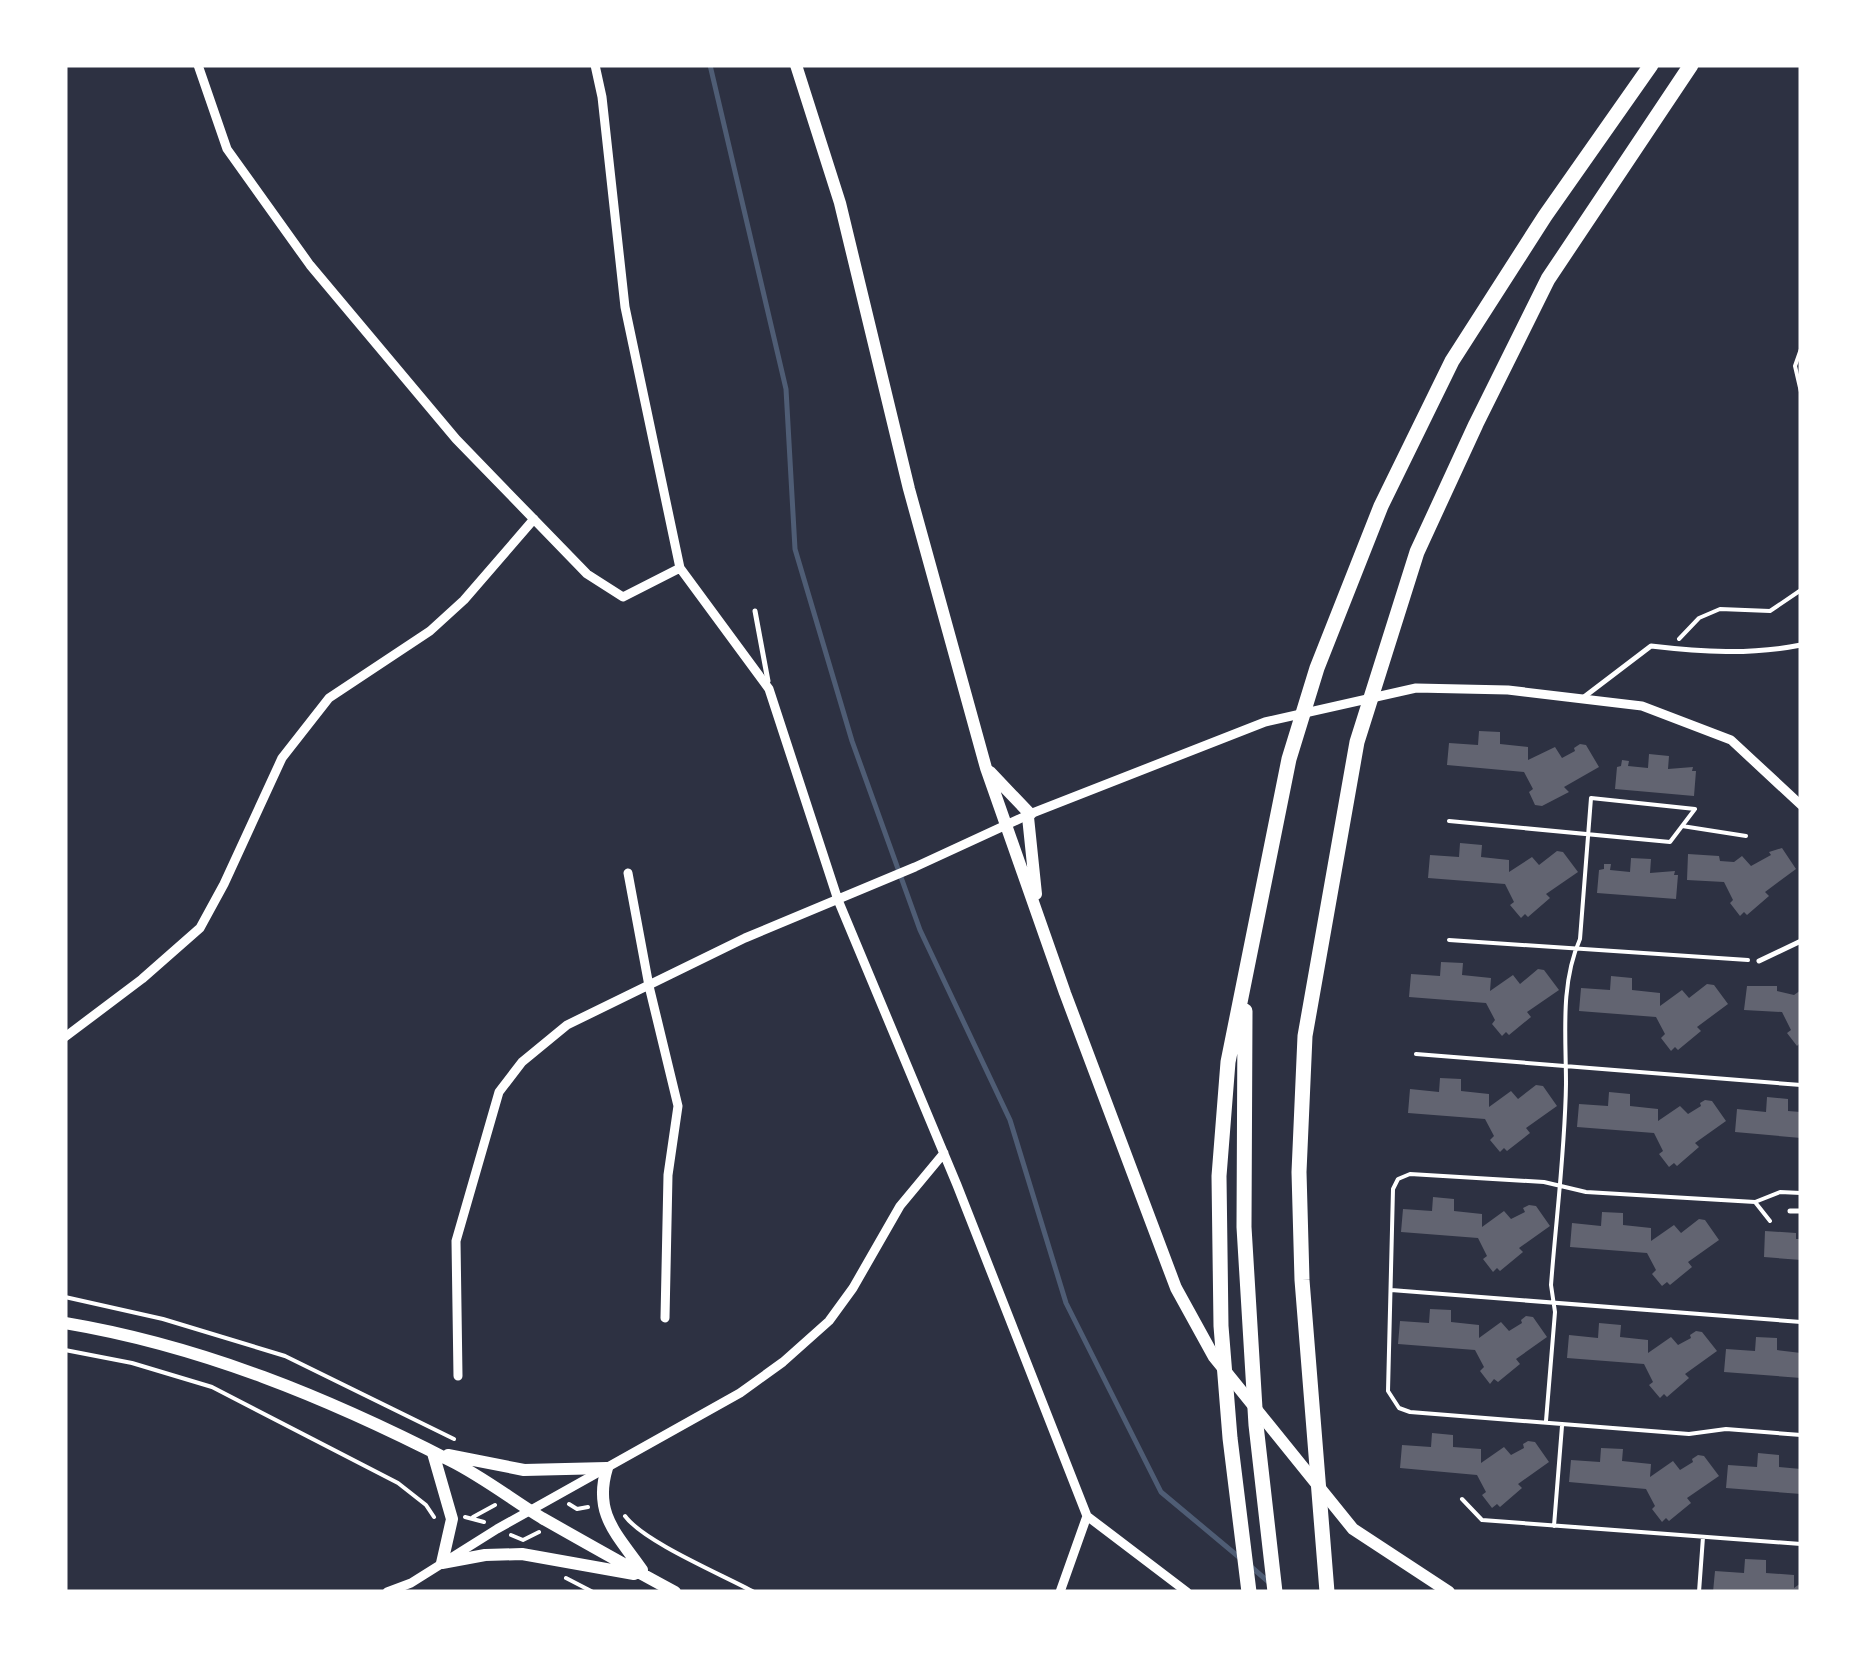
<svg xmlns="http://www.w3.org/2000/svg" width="1866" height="1657" font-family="Karla,sans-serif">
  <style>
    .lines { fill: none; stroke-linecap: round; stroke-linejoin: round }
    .stream { stroke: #4f5d75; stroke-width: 5 }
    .building { fill: #626471 }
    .path { stroke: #fff; stroke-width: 4 }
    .service { stroke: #fff; stroke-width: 5 }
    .minor { stroke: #fff; stroke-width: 9 }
    .secondary { stroke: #fff; stroke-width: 12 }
    .trunk { stroke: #fff; stroke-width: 15 }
  </style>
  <rect width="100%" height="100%" fill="#2d3142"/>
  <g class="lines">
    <path class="stream" d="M 710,65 L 786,389 L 795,549 L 852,741 L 920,930 L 1010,1120 L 1066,1303 L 1161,1492 L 1240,1558
      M 1249,1565 L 1271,1584"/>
  </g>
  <path class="building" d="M 1479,731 L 1500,732 L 1500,744 L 1528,747 L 1528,760 L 1555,747 L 1562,758 L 1575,751 L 1574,748 L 1580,744 L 1586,745 L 1599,767 L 1564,787 L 1569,792 L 1542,806 L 1535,805 L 1529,792 L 1533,789 L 1524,772 L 1447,765 L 1449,743 L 1478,745 Z
    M 1649,754 L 1669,756 L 1668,769 L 1693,767 L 1692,771 L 1696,771 L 1694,796 L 1615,789 L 1617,767 L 1621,766 L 1622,760 L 1629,761 L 1628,766 L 1648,768 Z
    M 1460,843 L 1482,845 L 1481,857 L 1509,860 L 1509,872 L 1532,857 L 1539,865 L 1557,851 L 1563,852 L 1578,872 L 1546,894 L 1550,898 L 1528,917 L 1525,914 L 1521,918 L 1510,905 L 1514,902 L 1505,884 L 1428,878 L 1430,855 L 1459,857 Z
    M 1782,848 L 1796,869 L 1765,892 L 1769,896 L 1747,915 L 1744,912 L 1740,916 L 1730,903 L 1733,900 L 1724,882 L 1687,880 L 1688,854 L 1719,856 L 1720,861 L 1734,862 L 1742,856 L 1751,866 L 1771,855 L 1769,852 Z
    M 1631,858 L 1651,859 L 1650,873 L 1675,871 L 1674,875 L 1678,875 L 1676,899 L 1597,893 L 1599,870 L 1604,869 L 1604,864 L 1611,864 L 1610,870 L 1630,872 Z
    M 1441,962 L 1463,963 L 1462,975 L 1491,978 L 1490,991 L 1513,975 L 1520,984 L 1538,969 L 1544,970 L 1559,990 L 1527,1012 L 1531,1017 L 1509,1035 L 1506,1032 L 1502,1036 L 1492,1024 L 1495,1020 L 1486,1003 L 1409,997 L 1411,974 L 1440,976 Z
    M 1611,976 L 1632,978 L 1632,990 L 1660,993 L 1660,1006 L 1682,990 L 1689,998 L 1707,984 L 1714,985 L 1728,1004 L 1697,1027 L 1701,1031 L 1678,1050 L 1675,1047 L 1671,1051 L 1661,1038 L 1665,1034 L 1656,1017 L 1579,1011 L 1581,988 L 1610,990 Z
    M 1747,986 L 1777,986 L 1777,991 L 1794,995 L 1801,990 L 1801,1042 L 1797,1046 L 1787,1033 L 1791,1030 L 1782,1012 L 1744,1010 Z
    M 1440,1078 L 1461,1079 L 1461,1091 L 1489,1094 L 1489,1107 L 1511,1091 L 1518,1099 L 1536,1085 L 1543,1086 L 1557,1106 L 1526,1128 L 1530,1133 L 1507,1151 L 1504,1148 L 1500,1152 L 1490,1140 L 1494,1136 L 1485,1119 L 1408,1113 L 1410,1089 L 1439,1092 Z
    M 1609,1092 L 1630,1094 L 1630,1106 L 1658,1109 L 1658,1121 L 1680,1106 L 1688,1114 L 1701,1106 L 1700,1103 L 1705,1100 L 1712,1101 L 1726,1121 L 1695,1143 L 1699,1147 L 1677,1166 L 1674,1163 L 1669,1167 L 1659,1154 L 1663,1151 L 1654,1133 L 1577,1127 L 1579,1104 L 1608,1106 Z
    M 1767,1097 L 1788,1099 L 1788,1111 L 1801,1112 L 1801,1138 L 1735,1132 L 1737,1109 L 1766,1112 Z
    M 1433,1197 L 1454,1199 L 1454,1211 L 1482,1214 L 1482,1227 L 1504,1211 L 1511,1219 L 1525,1212 L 1523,1208 L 1529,1205 L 1536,1206 L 1550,1226 L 1519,1248 L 1523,1252 L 1500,1271 L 1497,1268 L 1493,1272 L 1483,1259 L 1487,1256 L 1478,1238 L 1401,1232 L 1403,1209 L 1432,1211 Z
    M 1602,1212 L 1623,1213 L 1623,1225 L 1651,1228 L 1651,1241 L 1674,1225 L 1681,1233 L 1699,1219 L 1705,1220 L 1719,1240 L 1688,1262 L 1692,1267 L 1670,1285 L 1667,1282 L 1662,1286 L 1652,1274 L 1656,1270 L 1647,1253 L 1570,1247 L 1572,1223 L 1601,1226 Z
    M 1765,1231 L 1796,1233 L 1796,1239 L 1801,1239 L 1801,1260 L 1764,1257 Z
    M 1430,1309 L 1451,1310 L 1451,1322 L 1479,1325 L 1479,1338 L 1501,1322 L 1509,1331 L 1522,1323 L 1521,1320 L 1526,1316 L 1533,1317 L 1547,1337 L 1516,1359 L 1520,1364 L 1498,1382 L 1494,1379 L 1490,1384 L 1480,1371 L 1484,1367 L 1475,1350 L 1398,1344 L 1400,1321 L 1429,1323 Z
    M 1599,1323 L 1621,1325 L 1620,1337 L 1648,1340 L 1648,1353 L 1671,1337 L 1678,1345 L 1691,1338 L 1690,1335 L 1696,1331 L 1702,1332 L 1717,1351 L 1685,1374 L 1689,1378 L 1667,1397 L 1664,1394 L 1660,1398 L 1649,1385 L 1653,1382 L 1644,1364 L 1567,1358 L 1569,1335 L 1598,1338 Z
    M 1756,1337 L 1777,1338 L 1777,1350 L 1801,1353 L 1801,1378 L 1724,1372 L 1726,1349 L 1755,1351 Z
    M 1432,1433 L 1453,1435 L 1453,1447 L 1481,1449 L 1481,1463 L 1504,1447 L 1511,1455 L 1524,1448 L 1523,1444 L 1528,1441 L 1535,1442 L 1549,1462 L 1518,1484 L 1522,1488 L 1500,1507 L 1497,1504 L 1492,1508 L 1482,1495 L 1486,1492 L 1477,1475 L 1400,1468 L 1402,1445 L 1431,1447 Z
    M 1601,1448 L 1623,1449 L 1622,1461 L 1651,1464 L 1650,1477 L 1673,1461 L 1680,1470 L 1693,1462 L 1692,1459 L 1698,1455 L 1704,1456 L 1719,1476 L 1687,1498 L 1691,1503 L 1669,1521 L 1666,1518 L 1662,1522 L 1652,1509 L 1655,1506 L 1646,1489 L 1569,1482 L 1571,1460 L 1600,1462 Z
    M 1758,1453 L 1779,1455 L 1779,1467 L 1801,1469 L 1801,1494 L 1726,1488 L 1728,1465 L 1757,1467 Z
    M 1745,1559 L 1766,1560 L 1766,1573 L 1794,1575 L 1794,1588 L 1801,1583 L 1801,1592 L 1713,1592 L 1715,1571 L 1744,1573 Z"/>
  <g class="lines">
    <path class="path" d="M 1801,349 L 1795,366 L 1801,392
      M 1679,639 L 1699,618 L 1720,609 L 1770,611 L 1801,590
      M 1449,821 L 1670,842 L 1695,809
      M 1682,826 L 1746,836
      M 1449,940 L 1748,960
      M 1416,1054 L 1801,1085
      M 1801,1193 L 1780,1192 L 1755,1202 L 1586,1192 L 1544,1182 L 1410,1174 L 1398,1179 L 1393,1189 L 1388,1391 L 1399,1408 L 1410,1412 L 1689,1434 L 1726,1429 L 1801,1435
      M 1755,1202 L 1770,1221
      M 1391,1290 L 1801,1322
      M 65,1297 L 163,1319 L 285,1356 L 454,1439
      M 65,1350 L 132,1363 L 212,1387 L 398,1483 L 426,1505 L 434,1517
      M 1546,1421 L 1555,1312 L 1551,1285 C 1556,1219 1565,1151 1566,1084 C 1566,1036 1560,984 1580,939 L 1591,798 L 1695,809
      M 1462,1499 L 1482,1520 L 1801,1544
      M 569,1504 L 577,1509 L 588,1507
      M 625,1516 C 644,1542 723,1575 754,1592
      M 465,1517 L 484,1522
      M 473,1517 L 495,1505
      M 1554,1526 L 1562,1426
      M 511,1535 L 523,1540 L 539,1532
      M 566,1578 L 593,1592
      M 1699,1592 L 1703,1537"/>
    <path class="service" d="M 755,611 L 768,681
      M 1584,697 L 1651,646 C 1702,652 1750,655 1801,645
      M 1759,961 L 1801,941
      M 1790,1211 L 1801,1211"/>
    <path class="minor" d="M 198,65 L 227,149 L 310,265 L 456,439 L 587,574 L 623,597 L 680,568
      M 595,65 L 602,97 L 625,307 L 680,568 L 769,689 L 838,900 L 957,1185 L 1087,1516 L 1060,1592
      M 628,873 L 649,986 L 678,1106 L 668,1175 L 665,1318
      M 65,1037 L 142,979 L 200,928 L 224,884 L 282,758 L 329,698 L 430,631 L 464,600 L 534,519
      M 458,1376 L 456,1241 L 499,1092 L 522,1062 L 567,1025 L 745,938 L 915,867 L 1030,814 L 1265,722 L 1416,688 L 1508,690 L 1642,706 L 1731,740 L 1801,805
      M 1087,1516 L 1187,1592
      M 387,1592 L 411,1583 L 497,1529 L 740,1393 L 783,1362 L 829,1321 L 853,1288 L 900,1206 L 944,1153"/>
    <path class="secondary" d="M 796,65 L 840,203 L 909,489 L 986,768 L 1065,993 L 1176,1288 L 1214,1357 L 1353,1529 L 1449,1592
      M 990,772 L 1030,814
      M 1028,817 L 1036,894
      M 65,1323 C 202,1346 328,1398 451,1461 C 483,1477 511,1499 542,1518 C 586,1543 630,1568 675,1592
      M 433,1453 L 452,1519 L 442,1563 L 485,1555 L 522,1554 L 634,1574
      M 448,1455 L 524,1470 L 607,1468 C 593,1514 617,1534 642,1570"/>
    <path class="trunk" d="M 1245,1011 L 1244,1227 L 1256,1425 L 1275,1592
      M 1249,1592 L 1230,1438 L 1221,1326 L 1219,1176 L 1228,1062 L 1289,759 L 1317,668 L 1381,506 L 1452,361 L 1545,216 L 1651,65
      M 1327,1592 L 1302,1280 L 1299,1172 L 1305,1036 L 1357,742 L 1417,552 L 1476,424 L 1548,279 L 1691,65"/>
  </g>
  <rect width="1866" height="1657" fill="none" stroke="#ffffff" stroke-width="135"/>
</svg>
